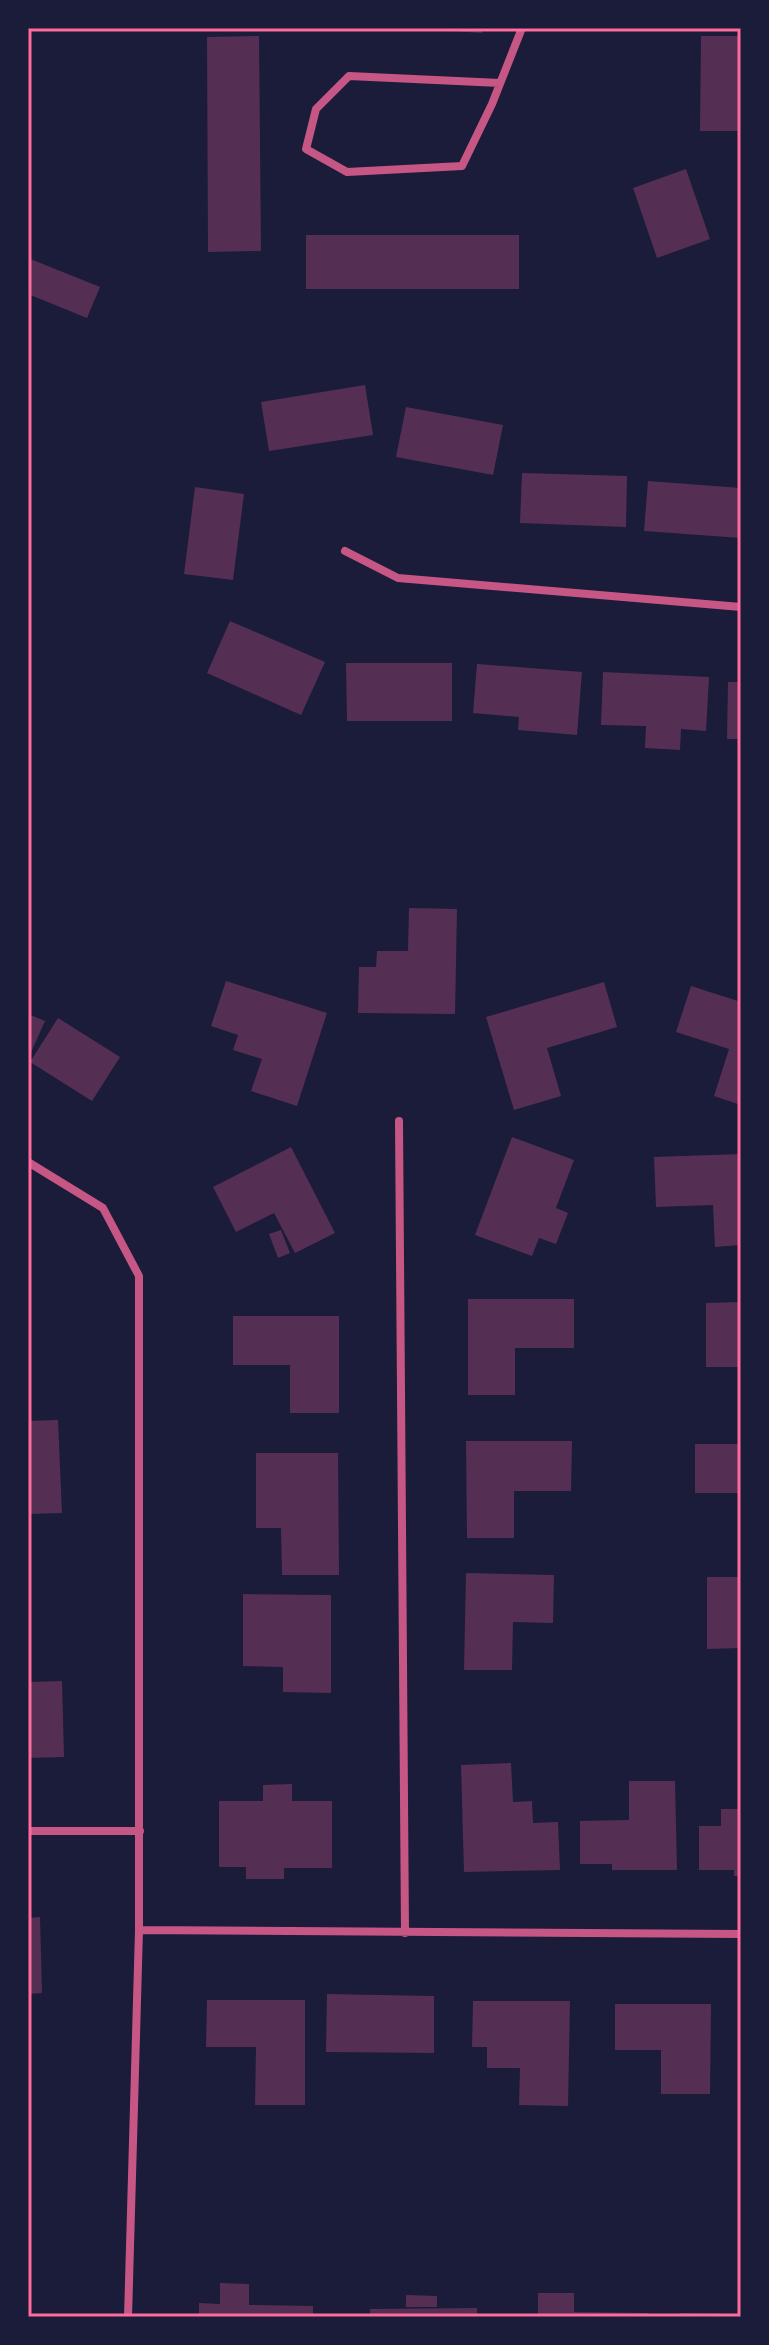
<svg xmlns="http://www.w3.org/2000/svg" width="769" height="2345" font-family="'PT Sans Narrow',sans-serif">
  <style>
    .building { fill: #542f53 }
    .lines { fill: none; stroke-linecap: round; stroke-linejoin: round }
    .minor { stroke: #c65784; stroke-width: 8 }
    .neatline { fill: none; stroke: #ff6b9d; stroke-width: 3 }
  </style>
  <rect width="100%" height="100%" fill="#1b1b3a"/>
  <path class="building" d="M 438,28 L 483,28 L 482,33 L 438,30 Z
    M 259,36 L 261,251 L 208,252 L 207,37 Z
    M 701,36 L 741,36 L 741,131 L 700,131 Z
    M 686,169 L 710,239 L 657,258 L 633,188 Z
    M 306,235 L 519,235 L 519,289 L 306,289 Z
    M 28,258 L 100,287 L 87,318 L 28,294 Z
    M 365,385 L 373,435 L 269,451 L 261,402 Z
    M 406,407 L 503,425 L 493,475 L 396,457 Z
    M 522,473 L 627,476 L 626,527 L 520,523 Z
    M 648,481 L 741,488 L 741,538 L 644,531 Z
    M 195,487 L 244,494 L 233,580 L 184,574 Z
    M 230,621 L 325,662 L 301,715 L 207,673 Z
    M 346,663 L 452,663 L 452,721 L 347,721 Z
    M 477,664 L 582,672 L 577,735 L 518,730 L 519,717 L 473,713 Z
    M 603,672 L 709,677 L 706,731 L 681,729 L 680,750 L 645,748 L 646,726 L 601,725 Z
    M 728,682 L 741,682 L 741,739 L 727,739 Z
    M 409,908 L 457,909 L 455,1014 L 358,1013 L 359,967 L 376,967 L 377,951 L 408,951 Z
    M 226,981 L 327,1013 L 297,1106 L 251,1091 L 262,1059 L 233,1050 L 238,1035 L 211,1026 Z
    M 604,982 L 617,1027 L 547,1048 L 561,1096 L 514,1110 L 486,1017 Z
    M 691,986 L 741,1002 L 741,1105 L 714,1096 L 729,1049 L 676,1032 Z
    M 28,1014 L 45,1021 L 28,1059 Z
    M 58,1018 L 120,1057 L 92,1101 L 30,1062 Z
    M 512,1137 L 574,1160 L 556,1208 L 568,1213 L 556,1244 L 539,1238 L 532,1256 L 475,1235 Z
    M 291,1147 L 335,1233 L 295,1253 L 274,1213 L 236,1232 L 213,1187 Z
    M 741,1154 L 741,1245 L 715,1247 L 713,1205 L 656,1207 L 654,1157 Z
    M 281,1230 L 290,1253 L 278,1258 L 269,1234 Z
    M 468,1299 L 574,1299 L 574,1348 L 515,1348 L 515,1395 L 468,1395 Z
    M 741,1302 L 741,1367 L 706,1367 L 706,1303 Z
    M 233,1316 L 339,1316 L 339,1413 L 290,1413 L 290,1365 L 233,1365 Z
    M 58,1420 L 62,1513 L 28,1514 L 28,1421 Z
    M 466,1441 L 572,1441 L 571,1491 L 514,1491 L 514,1538 L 467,1538 Z
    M 695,1444 L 741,1444 L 741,1493 L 695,1493 Z
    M 256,1453 L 338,1453 L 339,1575 L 282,1575 L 281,1528 L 256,1528 Z
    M 466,1573 L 554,1575 L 553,1623 L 513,1622 L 512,1670 L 464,1670 Z
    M 707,1577 L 741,1577 L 741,1648 L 707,1649 Z
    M 243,1594 L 331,1595 L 331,1693 L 283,1692 L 283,1667 L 243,1666 Z
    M 62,1681 L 64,1757 L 28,1758 L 28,1682 Z
    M 511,1763 L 513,1802 L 532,1801 L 533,1823 L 558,1822 L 560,1870 L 464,1872 L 461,1765 Z
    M 629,1781 L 675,1781 L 677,1870 L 612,1870 L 612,1864 L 580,1864 L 580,1821 L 629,1820 Z
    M 292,1784 L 292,1801 L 332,1801 L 332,1868 L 284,1868 L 284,1879 L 246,1879 L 246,1867 L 219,1867 L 219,1801 L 263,1801 L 263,1785 Z
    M 721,1809 L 741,1809 L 741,1876 L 734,1876 L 734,1870 L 699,1870 L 699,1826 L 721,1826 Z
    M 40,1917 L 42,1993 L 28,1994 L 28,1918 Z
    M 327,1994 L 434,1996 L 434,2053 L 326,2052 Z
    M 207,2000 L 305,2000 L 305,2105 L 255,2105 L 256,2047 L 206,2047 Z
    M 473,2001 L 570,2001 L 568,2106 L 519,2105 L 520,2068 L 487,2068 L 487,2047 L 472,2047 Z
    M 615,2004 L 711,2004 L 710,2094 L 661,2094 L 661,2050 L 615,2050 Z
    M 220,2283 L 249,2284 L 249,2305 L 313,2306 L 313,2317 L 199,2317 L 199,2303 L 220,2304 Z
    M 538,2293 L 574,2293 L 574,2312 L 648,2313 L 648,2317 L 538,2317 Z
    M 406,2295 L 437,2296 L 437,2307 L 406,2307 Z
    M 477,2308 L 477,2317 L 370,2317 L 370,2309 Z
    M 680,2313 L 741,2314 L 741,2317 L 680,2317 Z"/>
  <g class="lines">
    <path class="minor" d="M 500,83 L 349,76 L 316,109 L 306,149 L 347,172 L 462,166 L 492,104 L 522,28
      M 345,551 L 398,578 L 741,607
      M 399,1121 L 405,1933
      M 28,1162 L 103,1208 L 139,1276 L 139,1930 L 128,2317
      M 28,1831 L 140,1831
      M 139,1930 L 741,1934"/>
  </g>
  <rect width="769" height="2345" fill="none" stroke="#1b1b3a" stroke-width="60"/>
  <rect x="30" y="30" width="709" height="2285" class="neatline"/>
</svg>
